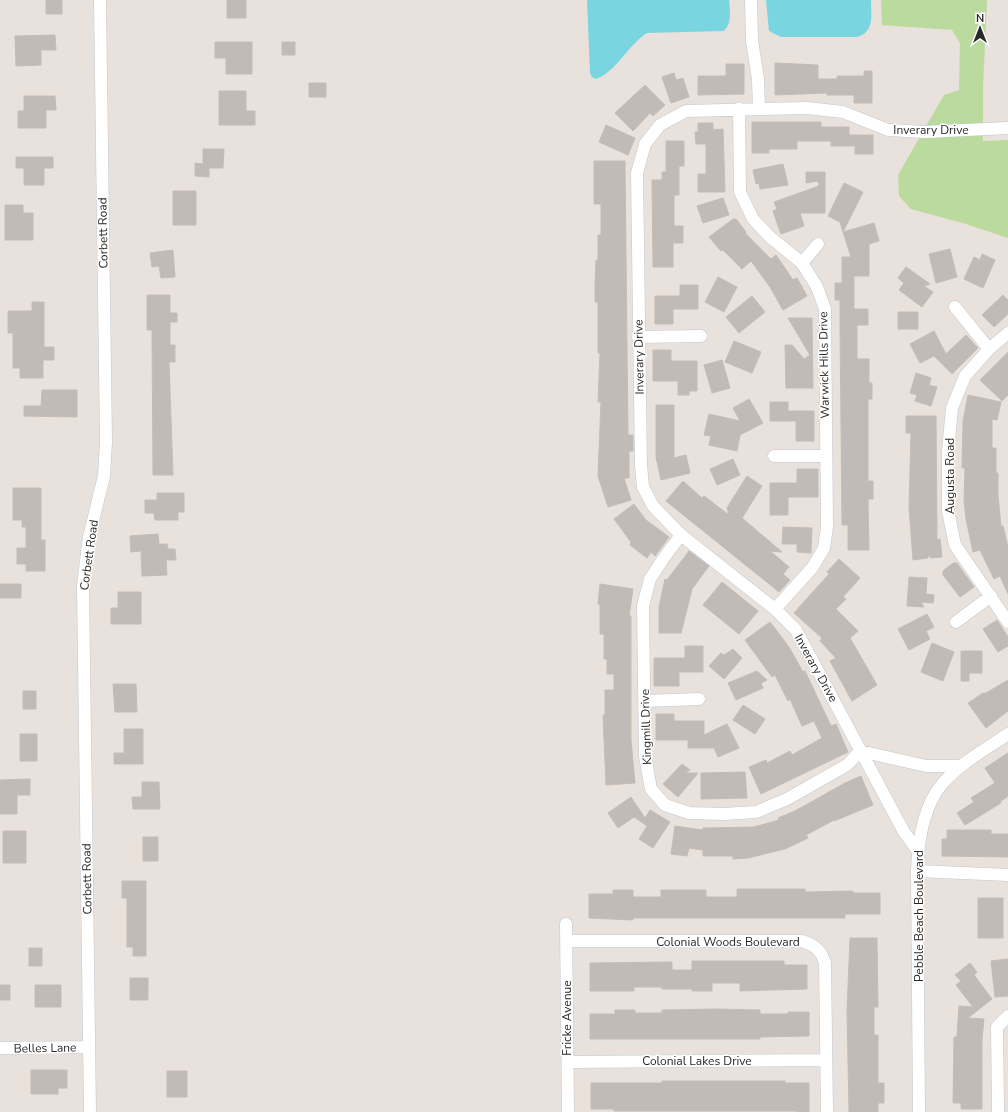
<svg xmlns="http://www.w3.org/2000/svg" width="1008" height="1112" font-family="'Nunito Sans',sans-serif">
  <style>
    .green { fill: #bbda9d }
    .water { fill: #79d5e0 }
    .building { fill: #c1bbb8; stroke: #c4bcb5 }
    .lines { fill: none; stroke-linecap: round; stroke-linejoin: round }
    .minor-casing { stroke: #c3c8d0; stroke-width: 13 }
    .minor { stroke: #fff; stroke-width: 12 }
    .labels { text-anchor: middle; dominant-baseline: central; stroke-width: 3; stroke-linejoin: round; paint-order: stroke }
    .street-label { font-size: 12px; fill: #282828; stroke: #fff }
  </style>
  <rect width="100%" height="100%" fill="#e9e1db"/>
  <path class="green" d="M 881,0 L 987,0 L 983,87 L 983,141 L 1008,140 L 1008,238 L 966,224 L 911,209 L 899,196 L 898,175 L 944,95 L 959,90 L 960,43 L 952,30 L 882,25 Z"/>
  <path class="water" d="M 587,0 L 729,0 C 730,11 732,23 724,31 L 647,33 C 629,44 615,73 596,79 L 592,77 L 590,73 Z
    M 766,0 L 871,0 C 871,15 875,32 857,37 L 781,37 L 769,31 Z"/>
  <path class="building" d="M 46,0 L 62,0 L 62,14 L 46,14 Z
    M 227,0 L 246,0 L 246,18 L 227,18 Z
    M 55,35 L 56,50 L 41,50 L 41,65 L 16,66 L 15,36 Z
    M 215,42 L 252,42 L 252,74 L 226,74 L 226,58 L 215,58 Z
    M 282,42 L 295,42 L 295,55 L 282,55 Z
    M 775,63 L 818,65 L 818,79 L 837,79 L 837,76 L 864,76 L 864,71 L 872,71 L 872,103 L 854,103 L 854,95 L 827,95 L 827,93 L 775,95 Z
    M 726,64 L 744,64 L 744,94 L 698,95 L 698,76 L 726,76 Z
    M 674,73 L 676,80 L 683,78 L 689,97 L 671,103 L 662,77 Z
    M 309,83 L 326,83 L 326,97 L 309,97 Z
    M 645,85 L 665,105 L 653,116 L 650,113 L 633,131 L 615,113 Z
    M 219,91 L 246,91 L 246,111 L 255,111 L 255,125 L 219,125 Z
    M 24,96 L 55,96 L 56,110 L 46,110 L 46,128 L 18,128 L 18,111 L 24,111 Z
    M 752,122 L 821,122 L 821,127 L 849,127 L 849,135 L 873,135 L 873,154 L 855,154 L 855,146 L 831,146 L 831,141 L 797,141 L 797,149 L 769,149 L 769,153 L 752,153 Z
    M 698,123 L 713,123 L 713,130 L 723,129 L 725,192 L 698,192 L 698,174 L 706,174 L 706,144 L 696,144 L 695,132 L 698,132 Z
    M 606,125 L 635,138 L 628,155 L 599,142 Z
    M 666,141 L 684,141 L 684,166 L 679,166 L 679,195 L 674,195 L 674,226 L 683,226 L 683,243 L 673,243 L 673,267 L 653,267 L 652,180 L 662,180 L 662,172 L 666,172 Z
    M 203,149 L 224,149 L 223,168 L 209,168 L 209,177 L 195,176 L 195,163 L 203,164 Z
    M 16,157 L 53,157 L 53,168 L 44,168 L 44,185 L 24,185 L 24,168 L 16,168 Z
    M 594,161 L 625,161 L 628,435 L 633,435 L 633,451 L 629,451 L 629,478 L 624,478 L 631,500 L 608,507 L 598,476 L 601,402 L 598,402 L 600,353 L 598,353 L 598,302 L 595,302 L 595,285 L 596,260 L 598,260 L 598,235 L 601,235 L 601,204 L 594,204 Z
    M 783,164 L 788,185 L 760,189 L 759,183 L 756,184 L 753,170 Z
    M 806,172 L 825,172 L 825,213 L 800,213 L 804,226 L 781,234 L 773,211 L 777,209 L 774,202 L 819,186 L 818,181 L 806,183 Z
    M 844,183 L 863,192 L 843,232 L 840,222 L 828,216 Z
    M 173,191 L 196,191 L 196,225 L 173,225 Z
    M 723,198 L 729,215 L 703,223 L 697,206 Z
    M 5,205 L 23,205 L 23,213 L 33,213 L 33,240 L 5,240 Z
    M 733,219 L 736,219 L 746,232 L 745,233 L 771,259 L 776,255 L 793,280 L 797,278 L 807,296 L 783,310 L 770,287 L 751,261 L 742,269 L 723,250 L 721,251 L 709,237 Z
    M 874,223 L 879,241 L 869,244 L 869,276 L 854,276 L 854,309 L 868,309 L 868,325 L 857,325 L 857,359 L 869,359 L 869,383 L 872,383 L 872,399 L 868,399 L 868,481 L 873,481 L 873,499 L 868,499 L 869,550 L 848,550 L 848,525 L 842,525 L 840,325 L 840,300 L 835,300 L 835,283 L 842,283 L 842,257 L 851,257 L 843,232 Z
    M 950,249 L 957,277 L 936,283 L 929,254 Z
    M 173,250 L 175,277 L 161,278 L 159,266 L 152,267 L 150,253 Z
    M 982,254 L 995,260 L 983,288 L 964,279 L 974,257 L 980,260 Z
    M 906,267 L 930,284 L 924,286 L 933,292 L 922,307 L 899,290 L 904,283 L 898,278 Z
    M 718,277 L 737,287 L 724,312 L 705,302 Z
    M 680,285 L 698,285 L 698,309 L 673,309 L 673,324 L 655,324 L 655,296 L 680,296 Z
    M 147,295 L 170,295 L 170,313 L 177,313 L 177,322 L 170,322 L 170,345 L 175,345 L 175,362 L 169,362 L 173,475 L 153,475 L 152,330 L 147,330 Z
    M 1003,295 L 1008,300 L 1008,314 L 994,327 L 982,315 Z
    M 752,296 L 765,312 L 739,333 L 726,317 Z
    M 32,302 L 44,302 L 44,347 L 54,347 L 54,360 L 43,360 L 43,378 L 20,378 L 20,368 L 13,368 L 13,333 L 8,333 L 8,311 L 32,311 Z
    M 898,312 L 918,312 L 918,329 L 898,329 Z
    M 788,318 L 812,318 L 813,388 L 786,388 L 785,345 L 792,345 L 804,359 L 810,355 Z
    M 934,331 L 946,354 L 966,335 L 978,348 L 952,374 L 934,356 L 920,363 L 910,344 Z
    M 734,341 L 761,352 L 752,373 L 725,362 Z
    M 653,350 L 671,350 L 671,361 L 697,361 L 697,391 L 689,391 L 689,395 L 678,395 L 678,381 L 653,381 Z
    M 1008,352 L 1008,395 L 1002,401 L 980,380 Z
    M 722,360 L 730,388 L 712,393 L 704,365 Z
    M 916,373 L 931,378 L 929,385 L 937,387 L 931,406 L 915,401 L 917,395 L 910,393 Z
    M 42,390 L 77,390 L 77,417 L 24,416 L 24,406 L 41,406 Z
    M 968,395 L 1001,402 L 997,420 L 992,419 L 992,448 L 996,448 L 996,473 L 998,473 L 998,496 L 1001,526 L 1003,526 L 1008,547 L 1008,594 L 1000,576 L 994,579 L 980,550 L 973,552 L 966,519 L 964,501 L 965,468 L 962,468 L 963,421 Z
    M 749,399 L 763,423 L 740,435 L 737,451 L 709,445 L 711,436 L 704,435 L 709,414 L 740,421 L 733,408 Z
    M 770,402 L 788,402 L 788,411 L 814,411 L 814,441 L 796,441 L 796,421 L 770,421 Z
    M 656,405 L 674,405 L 674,458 L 686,455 L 690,473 L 661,480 L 656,457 Z
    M 906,416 L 936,416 L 937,540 L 940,539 L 942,557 L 931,558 L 928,555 L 928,558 L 913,560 L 909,508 L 911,433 L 906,433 Z
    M 733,459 L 740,475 L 717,485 L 710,469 Z
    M 797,469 L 818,469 L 818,497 L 788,497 L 788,515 L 770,515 L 770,483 L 797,483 Z
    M 747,476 L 762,486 L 742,518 L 782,552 L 770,551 L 789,567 L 783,574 L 790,580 L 779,592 L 666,501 L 683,481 L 702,498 L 704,496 L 729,515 L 727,508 Z
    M 13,488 L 41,488 L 41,540 L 45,540 L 45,571 L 26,571 L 26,564 L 17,564 L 17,548 L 26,548 L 26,527 L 22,527 L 22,520 L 13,520 Z
    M 157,493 L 184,493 L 184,512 L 178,512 L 178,520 L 155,520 L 154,513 L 145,513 L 145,500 L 157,500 Z
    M 634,504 L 646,520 L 669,537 L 655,556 L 651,552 L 647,558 L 630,545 L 631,542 L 614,519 Z
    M 783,527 L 812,528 L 811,553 L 797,552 L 797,544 L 782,544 Z
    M 158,534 L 159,544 L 167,544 L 168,549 L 175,549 L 176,560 L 166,560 L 167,575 L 142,576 L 141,551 L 131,552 L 130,536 Z
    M 689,551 L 709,566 L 692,589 L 681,633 L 659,633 L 659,607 L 665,579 L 667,580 Z
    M 839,559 L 860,578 L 843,597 L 846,599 L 836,609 L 858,631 L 850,638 L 877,685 L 852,701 L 830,661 L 836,658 L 820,641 L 822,638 L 794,613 L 829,574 L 827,572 Z
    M 953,563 L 957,563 L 974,587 L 960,597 L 943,575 L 943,571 Z
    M 909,577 L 927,578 L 926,594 L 934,595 L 933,603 L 921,602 L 924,607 L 907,606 Z
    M 722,582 L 758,611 L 739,634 L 703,605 Z
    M 0,584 L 21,584 L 21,598 L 0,598 Z
    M 600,584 L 633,589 L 629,616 L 631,616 L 631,740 L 635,783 L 606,785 L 603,715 L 605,715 L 605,690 L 614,690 L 614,674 L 607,674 L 607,659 L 604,659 L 604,634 L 600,634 L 600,604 L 598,604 Z
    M 118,592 L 141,592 L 141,624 L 111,624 L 111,608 L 118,608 Z
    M 927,614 L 934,627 L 926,631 L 930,639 L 909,650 L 898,629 Z
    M 997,620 L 1008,637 L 1008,646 L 998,652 L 983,629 Z
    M 770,622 L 789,647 L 803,672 L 805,671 L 831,726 L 836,724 L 848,752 L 761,794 L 749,767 L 766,760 L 767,763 L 790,751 L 792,755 L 822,738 L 814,721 L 802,726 L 790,699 L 788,701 L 775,675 L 772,677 L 745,640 Z
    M 932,643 L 954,652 L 943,681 L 921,672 Z
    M 685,646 L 703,646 L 703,672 L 679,672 L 679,686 L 654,686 L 654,658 L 685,658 Z
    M 733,649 L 742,658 L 724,679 L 709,666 L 721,653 L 724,655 Z
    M 961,651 L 982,651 L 982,673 L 969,673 L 969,681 L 961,681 Z
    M 757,671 L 767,680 L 761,683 L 763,688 L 736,700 L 728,683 Z
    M 1008,680 L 1008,711 L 986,728 L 968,703 L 983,693 L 986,693 Z
    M 113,684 L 136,684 L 137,712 L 115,712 Z
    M 23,691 L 36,691 L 36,709 L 23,709 Z
    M 743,705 L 765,719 L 755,734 L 733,720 Z
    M 656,714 L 674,714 L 674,721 L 704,721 L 704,735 L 727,724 L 739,748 L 718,757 L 714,748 L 688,748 L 688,740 L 656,740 Z
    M 124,729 L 143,729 L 143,764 L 114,764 L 114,753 L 124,753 Z
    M 20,734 L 37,734 L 37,761 L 20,761 Z
    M 1008,753 L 1008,796 L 1000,802 L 1001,803 L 965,825 L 957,813 L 974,802 L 971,798 L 995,783 L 985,768 Z
    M 682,764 L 690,770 L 685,773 L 698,773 L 678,797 L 663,784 Z
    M 745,772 L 747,798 L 701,799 L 701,773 Z
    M 861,776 L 873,805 L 834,821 L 834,820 L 806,835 L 808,838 L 785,849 L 748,858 L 733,859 L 733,856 L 703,856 L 703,850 L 689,848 L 687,856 L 671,854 L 675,826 L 703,830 L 703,828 L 754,827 L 779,820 L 778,818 L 795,811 L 845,783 Z
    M 30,779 L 30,795 L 17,795 L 17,814 L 0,814 L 0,780 Z
    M 142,782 L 159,782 L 160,809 L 133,809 L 132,797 L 142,797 Z
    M 631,797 L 645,818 L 650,810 L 670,822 L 653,848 L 639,839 L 647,826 L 634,817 L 618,828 L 608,813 Z
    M 947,830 L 991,830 L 991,834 L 1008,834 L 1008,857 L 942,856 L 942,839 L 947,839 Z
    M 3,831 L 26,831 L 26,863 L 3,863 Z
    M 143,837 L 158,837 L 158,861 L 143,861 Z
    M 122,881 L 146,881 L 146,956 L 133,956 L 133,947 L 127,947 L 127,898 L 122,898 Z
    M 737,889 L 805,889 L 805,892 L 853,891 L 853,893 L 880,893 L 880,914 L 845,914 L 845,918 L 633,918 L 633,920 L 589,918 L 589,894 L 613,894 L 613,890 L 633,890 L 633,897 L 661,897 L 661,890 L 706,890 L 706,897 L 737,897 Z
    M 978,898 L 1003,898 L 1003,938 L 978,938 Z
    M 850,938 L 877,938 L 878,1007 L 874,1007 L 874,1035 L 878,1035 L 878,1083 L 884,1083 L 884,1103 L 878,1103 L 878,1112 L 849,1112 L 847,1011 Z
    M 29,948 L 42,948 L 42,966 L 29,966 Z
    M 1008,959 L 1008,996 L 995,997 L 991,961 Z
    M 692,961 L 784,961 L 784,965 L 807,965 L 807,989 L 740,991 L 740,983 L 712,983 L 712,991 L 692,991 L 692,989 L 662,989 L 662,987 L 634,987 L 634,991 L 590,991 L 590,963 L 672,962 L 672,970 L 692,970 Z
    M 970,963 L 977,972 L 974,975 L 992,999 L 968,1018 L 984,1019 L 982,1039 L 982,1109 L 961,1109 L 961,1103 L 953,1103 L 954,1037 L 957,1037 L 959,1006 L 973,1007 L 956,985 L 961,981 L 955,975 Z
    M 130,978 L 148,978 L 148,1000 L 130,1000 Z
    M 0,985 L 10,985 L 10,1000 L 0,1000 Z
    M 35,985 L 61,985 L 61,1007 L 35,1007 Z
    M 716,1009 L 760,1010 L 760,1014 L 788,1014 L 788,1012 L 809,1012 L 809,1036 L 760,1037 L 760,1039 L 590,1039 L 590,1014 L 615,1014 L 615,1010 L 635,1010 L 635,1013 L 662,1013 L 662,1010 Z
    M 31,1070 L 67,1070 L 67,1088 L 58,1088 L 58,1094 L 31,1094 Z
    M 167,1071 L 187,1071 L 187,1097 L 167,1097 Z
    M 662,1081 L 785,1081 L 785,1083 L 809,1083 L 809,1112 L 796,1112 L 796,1111 L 614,1111 L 614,1109 L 591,1109 L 591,1083 L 662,1083 Z"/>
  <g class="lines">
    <g class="minor-casing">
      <path id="minor" d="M 751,0 L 752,41 L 758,79 L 759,109
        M 739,109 L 740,192 L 753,219 L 770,237 L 802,263 L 817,287 L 825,309 L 827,527 L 824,548 L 812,568 L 775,609
        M 802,263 L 818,244
        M 955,307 L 989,349
        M 1008,333 L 989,349 L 965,376 L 952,408 L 948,451 L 948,511 L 955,545 L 1008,622
        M 638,337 L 701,336
        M 774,456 L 826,456
        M 681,535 L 663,559 L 650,579 L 643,606 L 645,756 L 651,789 L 665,805 L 689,813 L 723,814 L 756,812 L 787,799 L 847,765 L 860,751 L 926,766 L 961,766
        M 956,622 L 991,596
        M 645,701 L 699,699
        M 918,851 L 904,832 L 796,630 L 775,609 L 681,535 L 653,506 L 643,487 L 641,465 L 637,173 L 645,144 L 660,125 L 686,111 L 807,108 L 843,112 L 888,130 L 924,132 L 1008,128
        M 917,871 L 1008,875
        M 566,924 L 568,1112
        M 567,941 L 802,941 C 815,945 821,950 825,963 L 827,1112
        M 0,1048 L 89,1047
        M 568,1062 L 826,1060
        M 90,1112 L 83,585 L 89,537 L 104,476 L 106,442 L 100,0
        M 919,1112 L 917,871 C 918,842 923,807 942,784 C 960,763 986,749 1008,734
        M 998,1112 L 997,1027 L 1008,1016"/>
    </g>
    <use href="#minor" class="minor"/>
  </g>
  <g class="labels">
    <g class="street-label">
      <text x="931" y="130">Inverary Drive</text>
      <text transform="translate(103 233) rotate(-91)">Corbett Road</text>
      <text transform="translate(639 357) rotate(-91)">Inverary Drive</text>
      <text transform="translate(824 365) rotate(-91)">Warwick Hills Drive</text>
      <text transform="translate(950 476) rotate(-90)">Augusta Road</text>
      <text transform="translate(89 555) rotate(-82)">Corbett Road</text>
      <text transform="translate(816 668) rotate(61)">Inverary Drive</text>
      <text transform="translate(646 727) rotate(-92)">Kingmill Drive</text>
      <text transform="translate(87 879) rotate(-91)">Corbett Road</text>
      <text transform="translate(919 916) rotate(-90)">Pebble Beach Boulevard</text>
      <text x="728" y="942">Colonial Woods Boulevard</text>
      <text transform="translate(567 1018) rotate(-90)">Fricke Avenue</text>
      <text transform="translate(45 1048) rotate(-1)">Belles Lane</text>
      <text x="697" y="1061">Colonial Lakes Drive</text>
    </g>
  </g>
  <g transform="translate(980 28)" stroke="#ffffff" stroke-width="3" paint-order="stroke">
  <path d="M0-3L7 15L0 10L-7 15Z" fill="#282828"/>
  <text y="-6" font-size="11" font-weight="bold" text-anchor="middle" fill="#282828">N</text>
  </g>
</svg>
